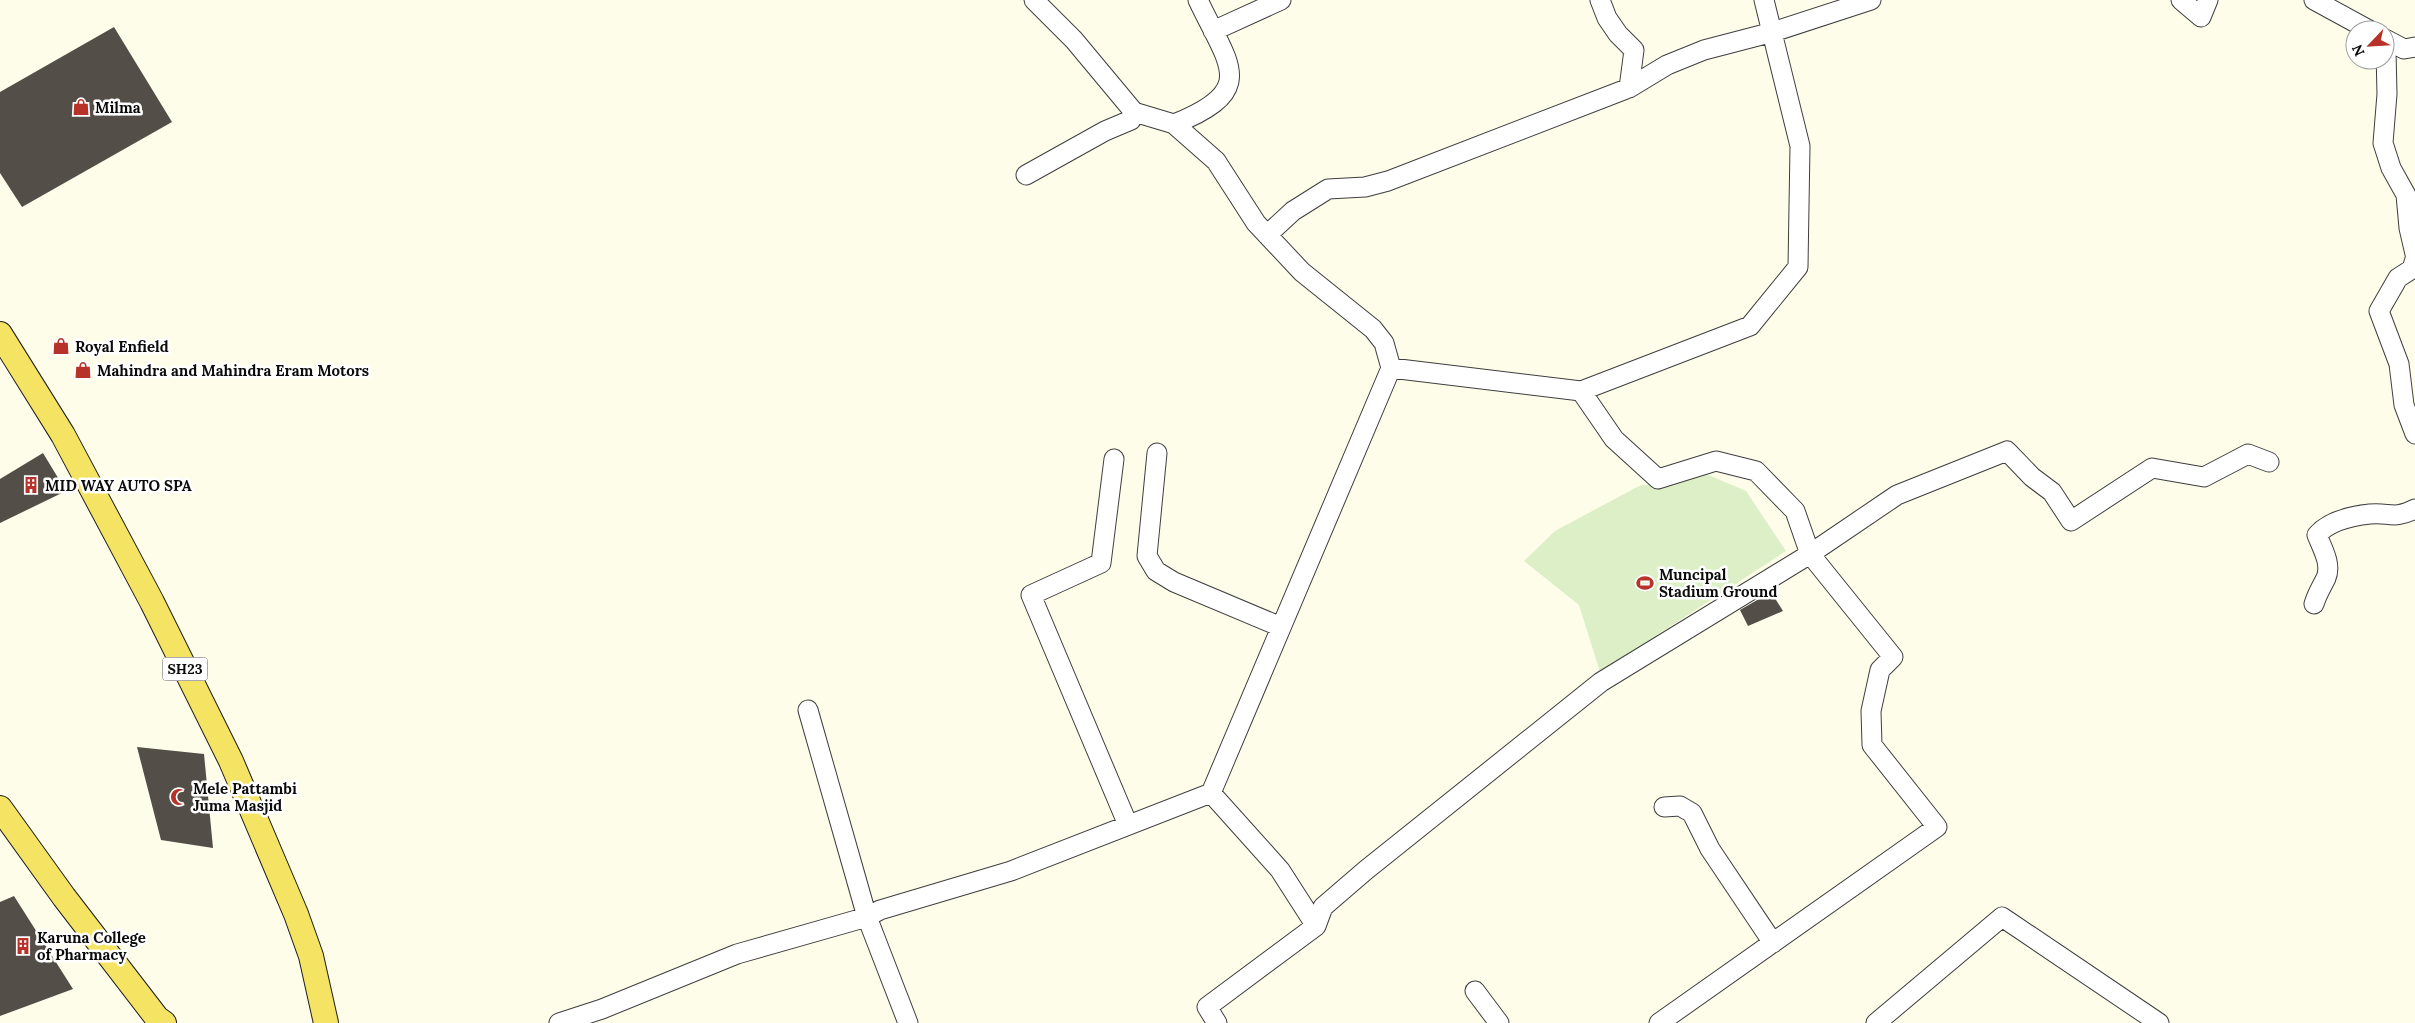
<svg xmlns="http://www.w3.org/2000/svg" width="2415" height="1023" font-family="Lora,serif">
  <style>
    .pitch { fill: #dcefc7 }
    .building { fill: #544e48 }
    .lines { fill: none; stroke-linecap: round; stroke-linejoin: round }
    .minor-casing { stroke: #3e3e3e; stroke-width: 21 }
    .major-casing { stroke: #1c1c1c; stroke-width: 26 }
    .minor { stroke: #fff; stroke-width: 19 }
    .major { stroke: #f5e364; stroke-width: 24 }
    .labels { text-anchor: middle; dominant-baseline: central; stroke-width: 5; stroke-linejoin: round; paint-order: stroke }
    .shield { fill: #fff; stroke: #545454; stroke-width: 1 }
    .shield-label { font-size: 14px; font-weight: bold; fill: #0b0b0b }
    .poi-label { font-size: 15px; font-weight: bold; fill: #0b0b0b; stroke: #fff; text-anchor: start }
  </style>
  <rect width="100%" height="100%" fill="#fefdea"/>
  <path class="pitch" d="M 1706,474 L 1746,491 L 1786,551 L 1600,672 L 1579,605 L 1524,561 L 1555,531 L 1639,486 Z"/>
  <path class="building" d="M 114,27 L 172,122 L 22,207 L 0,173 L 0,92 Z
    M 43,453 L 66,491 L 0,523 L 0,479 Z
    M 1771,592 L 1783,611 L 1748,626 L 1740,610 Z
    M 137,747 L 204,754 L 213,848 L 161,840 Z
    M 14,896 L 73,989 L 0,1016 L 0,902 Z"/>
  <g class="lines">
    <g class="minor-casing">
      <path id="minor" d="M 1034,0 L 1074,40 L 1134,112 L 1174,124
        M 1198,0 C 1229,66 1259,90 1174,124 L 1216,161 L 1256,223 L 1302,272 L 1373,329 L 1384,343 L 1391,368
        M 1600,0 L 1607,18 L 1618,34 L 1634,50 L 1629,88
        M 2181,0 L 2201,17 L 2208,0
        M 2314,0 L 2369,30
        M 1213,31 L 1281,0
        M 2385,39 L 2404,49 L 2415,47
        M 2390,42 L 2386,52 L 2387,94 L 2383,143 L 2391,168 L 2406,195 L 2409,228 L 2415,254
        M 1026,175 L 1105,131 L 1131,120 L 1134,112
        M 1267,235 L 1293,211 L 1328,189 L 1365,187 L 1388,181 L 1629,88 L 1667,65 L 1704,50 L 1773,32 L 1871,0
        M 2415,259 L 2412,269 L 2398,278 L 2379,311 L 2399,364 L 2404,405 L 2415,434
        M 1157,453 L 1147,556 L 1156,571 L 1174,582 L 1281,627
        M 1114,459 L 1101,563 L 1031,595 L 1128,825
        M 2314,604 C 2317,594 2321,588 2326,578 C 2332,564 2322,548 2317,535 C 2329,521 2351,516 2370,514 C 2390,512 2393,520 2415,509
        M 1211,793 L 1280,870 L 1316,926
        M 1664,807 L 1680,806 L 1692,813 L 1710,849 L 1773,943
        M 1475,991 L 1499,1023
        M 559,1023 L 602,1009 L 737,954 L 867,917 L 808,710
        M 908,1023 L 867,917 L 880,910 L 1011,871 L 1211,793 L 1391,368 L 1581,391 L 1750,326 L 1798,267 L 1800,146 L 1764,0
        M 1217,1023 L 1207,1007 L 1316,926 L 1323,907 L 1366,870 L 1601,682 L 1810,554 L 1795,511 L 1756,471 L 1716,461 L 1658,479 L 1614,439 L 1581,391
        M 1659,1023 L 1937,827 L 1872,745 L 1871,711 L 1880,670 L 1893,657 L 1810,554 L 1897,495 L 2007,451 L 2032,477 L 2052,492 L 2071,521 L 2152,468 L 2204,477 L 2248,454 L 2269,462
        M 1876,1023 L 2002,917 L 2159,1023"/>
    </g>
    <g class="major-casing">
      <path id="major" d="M 0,334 L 63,435 L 152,602 L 231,761 L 296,914 L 311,956 L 326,1023
        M 0,808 L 64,897 L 157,1018 L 164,1023"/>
    </g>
    <use href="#minor" class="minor"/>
    <use href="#major" class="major"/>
  </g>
  <defs>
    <g id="shop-bare" transform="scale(1.35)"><path d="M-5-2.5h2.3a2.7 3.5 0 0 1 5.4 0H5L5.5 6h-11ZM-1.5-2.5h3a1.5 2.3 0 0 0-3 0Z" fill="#b73228" stroke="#fff" stroke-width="2.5" paint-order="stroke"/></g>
    <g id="building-bare" transform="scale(1.35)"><path d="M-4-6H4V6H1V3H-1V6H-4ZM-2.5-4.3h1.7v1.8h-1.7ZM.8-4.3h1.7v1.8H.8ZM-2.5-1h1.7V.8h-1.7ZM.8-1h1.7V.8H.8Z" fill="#b73228" stroke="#fff" stroke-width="2.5" paint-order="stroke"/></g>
    <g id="stadium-bare" transform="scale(1.35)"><path d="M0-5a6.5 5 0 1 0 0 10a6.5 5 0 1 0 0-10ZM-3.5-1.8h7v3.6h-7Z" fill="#b73228" stroke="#fff" stroke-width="2.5" paint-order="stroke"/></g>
    <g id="mosque-bare" transform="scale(1.35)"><path d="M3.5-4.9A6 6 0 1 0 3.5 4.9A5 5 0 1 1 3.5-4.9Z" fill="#b73228" stroke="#fff" stroke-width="2.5" paint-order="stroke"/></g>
  </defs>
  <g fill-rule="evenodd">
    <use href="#shop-bare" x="81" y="107"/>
    <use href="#shop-bare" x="61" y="346"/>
    <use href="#shop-bare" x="83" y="370"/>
    <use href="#building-bare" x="31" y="485"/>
    <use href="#stadium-bare" x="1645" y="583"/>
    <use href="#mosque-bare" x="179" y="797"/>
    <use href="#building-bare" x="23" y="946"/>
  </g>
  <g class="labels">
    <rect class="shield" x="162.5" y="657.5" width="45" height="23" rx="4"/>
    <g class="shield-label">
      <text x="185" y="669">SH23</text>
    </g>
    <g class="poi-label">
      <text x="95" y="107">Milma</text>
      <text x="75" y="346">Royal Enfield</text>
      <text x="97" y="370">Mahindra and Mahindra Eram Motors</text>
      <text x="45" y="485">MID WAY AUTO SPA</text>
      <text x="1659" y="574">Muncipal<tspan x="1659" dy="17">Stadium Ground</tspan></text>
      <text x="193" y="788">Mele Pattambi<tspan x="193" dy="17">Juma Masjid</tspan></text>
      <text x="37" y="937">Karuna College<tspan x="37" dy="17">of Pharmacy</tspan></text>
    </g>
  </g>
  <g transform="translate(2370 45) rotate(245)"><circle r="24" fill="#ffffff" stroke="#9d9d9d"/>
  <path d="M0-4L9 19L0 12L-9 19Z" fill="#b73228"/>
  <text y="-8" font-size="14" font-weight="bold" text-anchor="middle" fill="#0b0b0b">N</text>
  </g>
</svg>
